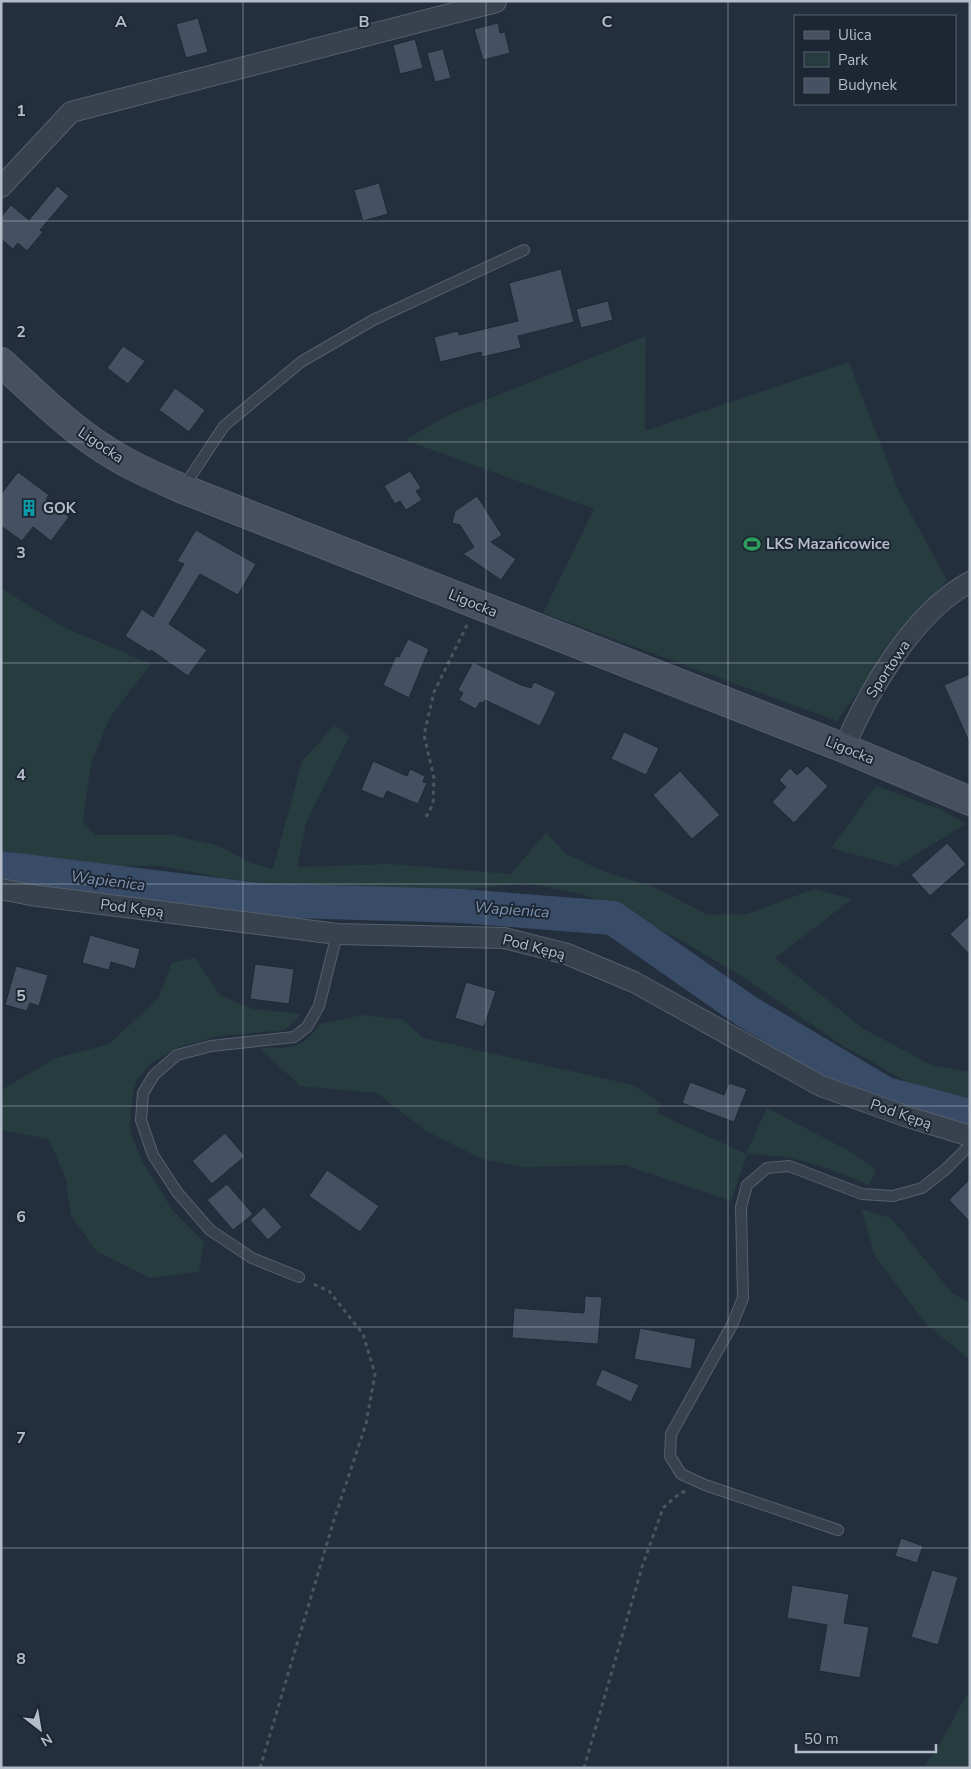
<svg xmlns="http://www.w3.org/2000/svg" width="971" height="1769" font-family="'Nunito Sans',sans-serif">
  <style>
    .green { fill: #263c3f }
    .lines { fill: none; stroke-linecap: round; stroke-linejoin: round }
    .river { stroke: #394c67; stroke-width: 34 }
    .building { fill: #455162; stroke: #1f2835 }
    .lane-casing { stroke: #565f6c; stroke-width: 12 }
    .street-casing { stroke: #565f6c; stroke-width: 22 }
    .secondary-casing { stroke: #565f6c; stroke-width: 30 }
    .path { stroke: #44595c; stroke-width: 3; stroke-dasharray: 4 4; stroke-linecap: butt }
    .lane { stroke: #38414e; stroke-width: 10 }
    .street { stroke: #38414e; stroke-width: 20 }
    .secondary { stroke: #465061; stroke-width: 28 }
    .grid { fill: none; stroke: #b4bcc9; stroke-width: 1; stroke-opacity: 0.55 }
    .labels { text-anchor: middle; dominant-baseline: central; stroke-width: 4; stroke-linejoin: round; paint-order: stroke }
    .street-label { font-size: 15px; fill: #b4bcc9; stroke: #1d2633 }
    .poi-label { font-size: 15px; font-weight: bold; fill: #b4bcc9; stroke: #1d2633; text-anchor: start }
    .water-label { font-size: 16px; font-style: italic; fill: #7c92b1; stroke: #1d2633 }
    .grid-label { font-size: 16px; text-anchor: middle; font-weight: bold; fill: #b4bcc9; stroke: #1d2633; stroke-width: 4; stroke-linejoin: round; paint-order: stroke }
  </style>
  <rect width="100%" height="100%" fill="#242f3e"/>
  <path class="green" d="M 646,336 L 645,431 L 849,362 L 899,492 L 947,580 L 898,637 L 837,721 L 543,613 L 594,509 L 405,440 L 452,413 Z
    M 1,588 L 61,626 L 151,664 L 110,717 L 91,764 L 83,821 L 95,835 L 173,835 L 219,846 L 251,863 L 273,869 L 302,761 L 335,725 L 349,737 L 307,820 L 297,867 L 390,864 L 511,874 L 546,832 L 566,854 L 608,873 L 654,887 L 708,915 L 747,914 L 814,889 L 852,899 L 775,958 L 864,1029 L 933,1066 L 970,1072 L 970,1098 L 911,1084 L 840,1044 L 743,977 L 675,937 L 583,894 L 526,883 L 454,891 L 301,887 L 223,878 L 161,866 L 79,866 L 1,850 Z
    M 876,786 L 940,809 L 966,824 L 897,866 L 831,848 Z
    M 195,958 L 220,995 L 253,1009 L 301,1014 L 285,1030 L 219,1036 L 179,1047 L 152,1062 L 136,1081 L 131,1104 L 130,1131 L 142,1161 L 173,1211 L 204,1242 L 199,1272 L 150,1278 L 96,1251 L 71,1216 L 66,1180 L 49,1139 L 1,1130 L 1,1090 L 56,1058 L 109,1044 L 158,998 L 172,963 Z
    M 362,1015 L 404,1020 L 423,1038 L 633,1085 L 661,1103 L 657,1113 L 746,1154 L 767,1108 L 851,1152 L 876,1170 L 869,1185 C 827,1167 792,1154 747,1154 L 731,1201 L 625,1165 L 522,1167 L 482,1159 L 426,1131 L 377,1093 L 300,1086 L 260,1048 C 290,1047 301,1051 320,1024 Z
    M 861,1209 L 891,1218 L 953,1294 L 970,1302 L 970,1360 L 928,1326 L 875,1257 Z
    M 970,1689 L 970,1768 L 923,1768 L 938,1747 Z"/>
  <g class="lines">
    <path class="river" d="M 1,868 L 260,900 L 461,906 L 613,918 L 746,1011 L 886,1094 L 970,1116"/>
  </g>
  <path class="building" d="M 198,18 L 208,52 L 186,58 L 176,24 Z
    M 498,23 L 500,33 L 505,32 L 510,53 L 483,60 L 474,29 Z
    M 415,39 L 423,68 L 400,74 L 393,45 Z
    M 443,49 L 451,78 L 435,82 L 427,53 Z
    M 379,183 L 388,214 L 363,221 L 354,190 Z
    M 57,186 L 69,196 L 40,230 L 43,232 L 27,251 L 18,243 L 13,249 L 1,239 L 1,217 L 11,205 L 29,220 Z
    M 561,269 L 574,322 L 518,336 L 521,348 L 482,357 L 481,352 L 440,362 L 434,337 L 458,331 L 459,335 L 518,321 L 509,283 Z
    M 608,301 L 613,320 L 581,328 L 576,309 Z
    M 123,346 L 145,361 L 128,384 L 107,368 Z
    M 175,388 L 205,410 L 189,432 L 159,410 Z
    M 410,471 L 421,488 L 416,491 L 422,500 L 406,510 L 400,501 L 395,504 L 384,486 Z
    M 18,472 L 49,495 L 46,499 L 69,517 L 51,541 L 33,527 L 22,541 L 1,526 L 1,494 Z
    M 477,496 L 502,535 L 491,542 L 516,559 L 501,580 L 463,554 L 474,547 L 460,525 L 452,523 L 455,511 Z
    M 196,530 L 256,564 L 238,595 L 200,574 L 169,624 L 207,650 L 188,676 L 151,650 L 150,652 L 125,636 L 142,609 L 153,617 L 184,564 L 177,561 Z
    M 408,639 L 429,649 L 409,698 L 383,685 L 396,656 L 399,657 Z
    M 473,662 L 521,685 L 531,688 L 534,682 L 556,692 L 540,726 L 485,700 L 483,703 L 480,702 L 476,709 L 459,700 L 463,693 L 458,690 Z
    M 970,674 L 970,744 L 944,685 Z
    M 624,732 L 659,748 L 646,775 L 611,759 Z
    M 373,761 L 407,776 L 410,769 L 425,776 L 423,782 L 427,783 L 418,804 L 387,791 L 383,799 L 361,790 Z
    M 807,766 L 828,786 L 794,823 L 772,802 L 786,787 L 779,780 L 790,768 L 797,775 Z
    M 680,771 L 720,815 L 692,839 L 653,795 Z
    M 947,843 L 966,864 L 930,896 L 911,875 Z
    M 970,915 L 970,955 L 950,934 Z
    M 90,935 L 140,949 L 135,969 L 111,962 L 109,970 L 82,963 Z
    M 255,964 L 294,969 L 289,1004 L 250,999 Z
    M 16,966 L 48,975 L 39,1006 L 30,1003 L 27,1011 L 5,1005 Z
    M 466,982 L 496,991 L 484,1027 L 455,1018 Z
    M 690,1082 L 724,1095 L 729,1083 L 747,1089 L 734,1122 L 682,1103 Z
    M 225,1133 L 245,1156 L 212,1184 L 192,1161 Z
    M 327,1170 L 379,1206 L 360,1232 L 309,1196 Z
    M 970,1179 L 970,1222 L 949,1200 Z
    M 227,1184 L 253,1214 L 233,1230 L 207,1200 Z
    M 264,1207 L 282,1227 L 268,1240 L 250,1220 Z
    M 585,1296 L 602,1297 L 598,1344 L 512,1338 L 514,1308 L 584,1313 Z
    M 640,1328 L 696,1339 L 691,1369 L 634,1359 Z
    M 602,1369 L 639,1385 L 631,1402 L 595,1385 Z
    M 901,1538 L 923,1546 L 917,1563 L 895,1556 Z
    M 932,1570 L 958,1577 L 938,1645 L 911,1637 Z
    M 792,1585 L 849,1594 L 844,1623 L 869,1627 L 860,1678 L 819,1671 L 827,1625 L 787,1618 Z"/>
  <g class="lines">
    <g class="lane-casing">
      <path id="lane" d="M 183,488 L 224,426 L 301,362 L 373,320 L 524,250
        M 299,1277 L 252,1258 L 210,1230 L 177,1192 L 153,1155 L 141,1120 L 143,1093 L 154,1075 L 177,1055 L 211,1046 L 294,1037 L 307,1027 L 319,1006 L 337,934
        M 838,1530 L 705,1485 L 681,1474 L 670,1456 L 671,1434 L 732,1325 L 743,1298 L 741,1207 L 747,1185 L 767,1168 L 789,1166 L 862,1194 L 893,1196 L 922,1188 L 946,1169 L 970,1145"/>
    </g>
    <g class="street-casing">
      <path id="street" d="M 1,187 L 71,112 L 496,2
        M 844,748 C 868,691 914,612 970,582
        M 1,889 L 31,895 L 337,934 L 504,938 L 567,954 L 634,982 L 821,1086 L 908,1117 L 970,1136"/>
    </g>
    <g class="secondary-casing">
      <path id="secondary" d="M 1,362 C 34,392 66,425 104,449 C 128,465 156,477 183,489 L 844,748 L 970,801"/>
    </g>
    <path class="path" d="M 426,817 L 433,804 L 434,778 L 424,735 L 434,692 L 468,623
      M 260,1768 L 334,1520 L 366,1424 L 375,1374 L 363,1334 L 329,1291 L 311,1283
      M 584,1768 L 642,1567 L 663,1508 L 680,1493 L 686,1491"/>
    <use href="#lane" class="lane"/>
    <use href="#street" class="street"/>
    <use href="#secondary" class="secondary"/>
  </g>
  <path class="grid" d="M 243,1 L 243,1768M 486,1 L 486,1768M 728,1 L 728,1768M 1,221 L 970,221M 1,442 L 970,442M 1,663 L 970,663M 1,884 L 970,884M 1,1106 L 970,1106M 1,1327 L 970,1327M 1,1548 L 970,1548"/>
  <defs>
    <g id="building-bare" transform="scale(1.35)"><path d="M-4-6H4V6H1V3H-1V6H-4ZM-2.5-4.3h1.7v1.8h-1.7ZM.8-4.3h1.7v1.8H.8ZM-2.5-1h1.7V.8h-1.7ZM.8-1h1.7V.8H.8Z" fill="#0f9aa8" stroke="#1d2633" stroke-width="2.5" paint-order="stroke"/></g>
    <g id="stadium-bare" transform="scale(1.35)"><path d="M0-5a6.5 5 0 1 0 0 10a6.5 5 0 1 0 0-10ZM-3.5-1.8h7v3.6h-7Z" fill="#2e9e5b" stroke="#1d2633" stroke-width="2.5" paint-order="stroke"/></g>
  </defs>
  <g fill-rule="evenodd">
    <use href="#building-bare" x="29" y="508"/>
    <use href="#stadium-bare" x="752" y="544"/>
  </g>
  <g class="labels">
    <g class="street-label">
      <text transform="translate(101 445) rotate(34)">Ligocka</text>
      <text transform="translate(473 603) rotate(22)">Ligocka</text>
      <text transform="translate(888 669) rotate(-56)">Sportowa</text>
      <text transform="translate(850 750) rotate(22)">Ligocka</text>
      <text transform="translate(132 908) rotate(7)">Pod Kępą</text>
      <text transform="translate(534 947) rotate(14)">Pod Kępą</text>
      <text transform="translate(901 1114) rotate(19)">Pod Kępą</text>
    </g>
    <g class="poi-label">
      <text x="43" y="508">GOK</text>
      <text x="766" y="544">LKS Mazańcowice</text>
    </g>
    <g class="water-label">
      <text transform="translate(108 881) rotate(7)">Wapienica</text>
      <text transform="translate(512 910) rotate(4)">Wapienica</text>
    </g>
  </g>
  <g class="grid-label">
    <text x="121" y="27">A</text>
    <text x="364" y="27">B</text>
    <text x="607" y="27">C</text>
    <text x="21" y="116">1</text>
    <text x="21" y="337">2</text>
    <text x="21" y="558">3</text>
    <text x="21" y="780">4</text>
    <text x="21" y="1001">5</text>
    <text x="21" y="1222">6</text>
    <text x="21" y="1443">7</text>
    <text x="21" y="1664">8</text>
  </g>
  <rect width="971" height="1769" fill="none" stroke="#b4bcc9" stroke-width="5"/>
  <rect x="794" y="15" width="162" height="90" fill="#1d2633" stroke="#59626f"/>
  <rect x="804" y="31" width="25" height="8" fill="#465061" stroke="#59626f"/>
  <text x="838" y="40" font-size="15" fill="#b4bcc9">Ulica</text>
  <rect x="804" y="52" width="25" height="15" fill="#263c3f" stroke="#59626f"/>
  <text x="838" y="65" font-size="15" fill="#b4bcc9">Park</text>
  <rect x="804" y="78" width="25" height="15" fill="#455162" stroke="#59626f"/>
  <text x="838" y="90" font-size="15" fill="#b4bcc9">Budynek</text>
  <g transform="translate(40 1729) rotate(149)" stroke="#1d2633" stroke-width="4" paint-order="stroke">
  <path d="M0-4L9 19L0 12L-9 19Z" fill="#b4bcc9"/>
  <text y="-8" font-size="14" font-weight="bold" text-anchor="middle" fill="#b4bcc9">N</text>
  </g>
  <path d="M796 1744v8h140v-8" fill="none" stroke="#b4bcc9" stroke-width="2.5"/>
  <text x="804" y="1744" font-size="15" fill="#b4bcc9" stroke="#1d2633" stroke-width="4" paint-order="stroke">50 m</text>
</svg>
